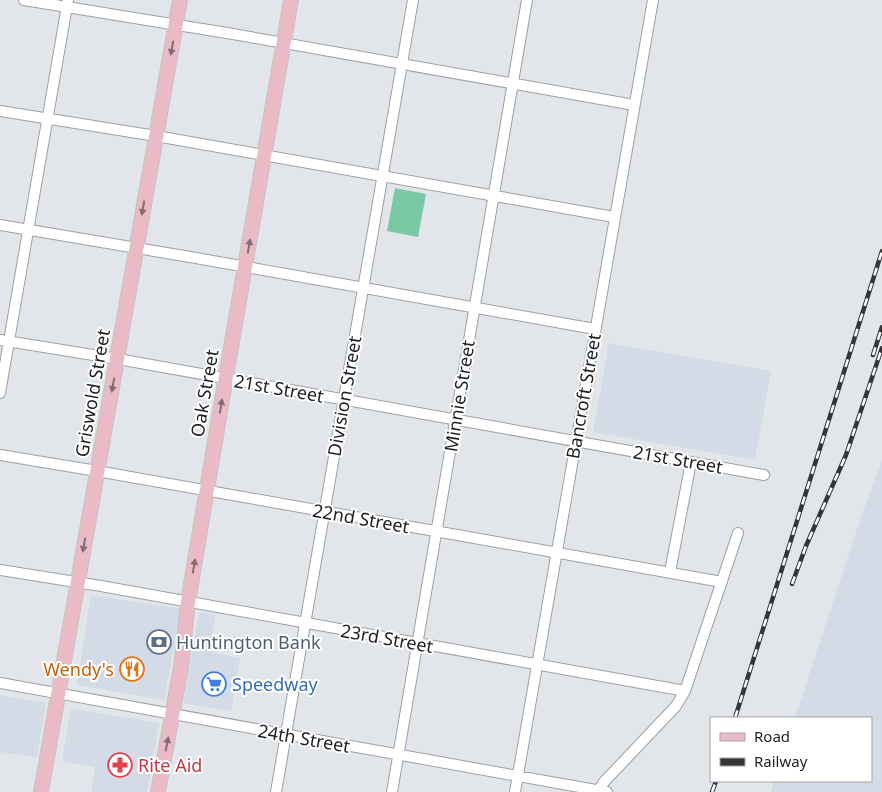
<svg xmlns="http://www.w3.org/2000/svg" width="882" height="792" viewBox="0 0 882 792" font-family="'Noto Sans',sans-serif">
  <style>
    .built { fill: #d3dce6 }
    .green { fill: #7bc8a6 }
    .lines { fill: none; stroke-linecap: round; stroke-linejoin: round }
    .minor-casing { stroke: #9da0a4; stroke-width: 12 }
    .major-casing { stroke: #c4c4c5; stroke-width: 16 }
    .minor { stroke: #fff; stroke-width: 10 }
    .major { stroke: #eabbc7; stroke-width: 14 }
    .rail-casing { stroke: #343537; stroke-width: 4.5 }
    .rail { stroke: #fff; stroke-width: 2.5; stroke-dasharray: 8; stroke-linecap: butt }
    .oneway { fill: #846c74 }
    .labels { text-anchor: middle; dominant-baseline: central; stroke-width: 4; stroke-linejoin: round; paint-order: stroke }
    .street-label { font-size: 18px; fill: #1d1e20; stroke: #fff }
    .service-label { font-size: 18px; fill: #4e5e75; stroke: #fff; text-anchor: start }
    .food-label { font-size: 18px; fill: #c56008; stroke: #fff; text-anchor: end }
    .shop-label { font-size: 18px; fill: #366cbe; stroke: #fff; text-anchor: start }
    .health-label { font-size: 18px; fill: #be3a42; stroke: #fff; text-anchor: start }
  </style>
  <rect width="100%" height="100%" fill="#e2e6ea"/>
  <!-- built -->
  <path class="built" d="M 609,343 L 771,371 L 755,460 L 593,432 Z
    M 882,460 L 882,792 L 771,792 L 774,781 L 871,781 L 871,718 L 795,718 L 861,517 Z
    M 91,595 L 181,609 L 164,700 L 77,685 Z
    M 199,612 L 216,615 L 209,651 L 240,658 L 231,712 L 183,703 Z
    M 0,695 L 46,703 L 37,758 L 0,752 Z
    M 71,708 L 159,723 L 147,792 L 91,792 L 95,767 L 62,761 Z"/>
  <!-- green -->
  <path class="green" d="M 395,188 L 426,194 L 418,237 L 387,231 Z"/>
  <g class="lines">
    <!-- minor casing -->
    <g class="minor-casing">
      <path id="minor" d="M 24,0 L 233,34 L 634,105
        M 0,111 L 156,136 L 614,217
        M 0,225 L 196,258 L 595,329
        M 0,340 L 118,359 L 764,475
        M 0,393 L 68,0
        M 0,455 L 97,471 L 722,582
        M 0,570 L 101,586 L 685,691
        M 670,572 L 691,462
        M 0,683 L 607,792
        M 599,790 L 604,782 L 676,706 L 685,691 L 738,533
        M 276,792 L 413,0
        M 392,792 L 527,0
        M 515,792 L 653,0"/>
    </g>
    <!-- major casing -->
    <g class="major-casing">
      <path id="major" d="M 41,792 L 180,0
        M 158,792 L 181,667 L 188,602 L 224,388 L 291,0"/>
    </g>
    <!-- minor -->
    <use href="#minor" class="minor"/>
    <!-- major -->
    <use href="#major" class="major"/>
    <!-- rail casing -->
    <g class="rail-casing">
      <path id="rail" d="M 873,355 L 882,327
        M 792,584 L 806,546 L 846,455 L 882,348
        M 735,718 L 882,251
        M 712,792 L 716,781"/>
    </g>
    <!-- rail -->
    <use href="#rail" class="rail"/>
  </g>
  <!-- one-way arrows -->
  <defs><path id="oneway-solid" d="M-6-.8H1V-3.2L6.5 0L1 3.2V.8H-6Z" transform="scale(1.25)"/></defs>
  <g class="oneway">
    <use href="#oneway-solid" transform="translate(172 48) rotate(100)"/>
    <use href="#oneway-solid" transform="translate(143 208) rotate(100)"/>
    <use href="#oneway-solid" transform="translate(249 246) rotate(-80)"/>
    <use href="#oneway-solid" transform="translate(113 385) rotate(100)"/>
    <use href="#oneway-solid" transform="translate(221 406) rotate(-81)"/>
    <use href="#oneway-solid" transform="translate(84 545) rotate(100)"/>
    <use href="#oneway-solid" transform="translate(194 566) rotate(-80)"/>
    <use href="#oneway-solid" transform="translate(167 744) rotate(-79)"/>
  </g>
  <!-- icons -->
  <defs>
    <g id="bank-ring" transform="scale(1.25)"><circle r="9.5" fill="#fff" stroke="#5c6f8a" stroke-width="1.5"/><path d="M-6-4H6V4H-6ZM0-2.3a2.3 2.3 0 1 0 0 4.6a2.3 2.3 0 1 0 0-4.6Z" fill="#5c6f8a"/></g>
    <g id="restaurant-ring" transform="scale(1.25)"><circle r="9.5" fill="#fff" stroke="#e8710a" stroke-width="1.5"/><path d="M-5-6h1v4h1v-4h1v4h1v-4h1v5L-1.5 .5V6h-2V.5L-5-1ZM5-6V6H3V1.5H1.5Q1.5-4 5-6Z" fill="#e8710a"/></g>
    <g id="supermarket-ring" transform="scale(1.25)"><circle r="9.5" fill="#fff" stroke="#3f7fe0" stroke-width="1.5"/><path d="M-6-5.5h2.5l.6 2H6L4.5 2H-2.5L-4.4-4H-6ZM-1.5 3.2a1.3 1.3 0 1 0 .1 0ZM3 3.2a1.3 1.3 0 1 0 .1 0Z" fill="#3f7fe0"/></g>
    <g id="pharmacy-ring" transform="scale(1.25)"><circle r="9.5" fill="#fff" stroke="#e0444e" stroke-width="1.5"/><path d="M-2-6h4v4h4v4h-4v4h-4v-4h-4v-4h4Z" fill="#e0444e"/></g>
  </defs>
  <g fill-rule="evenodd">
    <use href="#bank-ring" x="159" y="642"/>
    <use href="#restaurant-ring" x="132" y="669"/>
    <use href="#supermarket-ring" x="214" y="684"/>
    <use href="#pharmacy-ring" x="120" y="765"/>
  </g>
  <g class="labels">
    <!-- street labels -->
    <g class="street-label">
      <text transform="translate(279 388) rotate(10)">21st Street</text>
      <text transform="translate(92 393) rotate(-80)">Griswold Street</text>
      <text transform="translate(204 393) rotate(-80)">Oak Street</text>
      <text transform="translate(344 396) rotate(-80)">Division Street</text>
      <text transform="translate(459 396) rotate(-81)">Minnie Street</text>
      <text transform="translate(583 396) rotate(-80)">Bancroft Street</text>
      <text transform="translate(678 459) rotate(10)">21st Street</text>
      <text transform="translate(361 518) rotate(10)">22nd Street</text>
      <text transform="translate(387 638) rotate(10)">23rd Street</text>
      <text transform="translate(304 738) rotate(10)">24th Street</text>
    </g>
    <!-- service labels -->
    <g class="service-label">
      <text x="176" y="642">Huntington Bank</text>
    </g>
    <!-- food labels -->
    <g class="food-label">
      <text x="114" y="669">Wendy's</text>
    </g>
    <!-- shop labels -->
    <g class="shop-label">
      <text x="232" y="684">Speedway</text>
    </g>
    <!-- health labels -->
    <g class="health-label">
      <text x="138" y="765">Rite Aid</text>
    </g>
  </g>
  <!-- legend -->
  <rect x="710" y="717" width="162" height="65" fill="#ffffff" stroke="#a5a5a6"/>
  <rect x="720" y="733" width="25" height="8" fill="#eabbc7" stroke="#a5a5a6"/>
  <text x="754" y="742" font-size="15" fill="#1d1e20">Road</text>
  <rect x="720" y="758" width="25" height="8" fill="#343537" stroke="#a5a5a6"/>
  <text x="754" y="767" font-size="15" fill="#1d1e20">Railway</text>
</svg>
